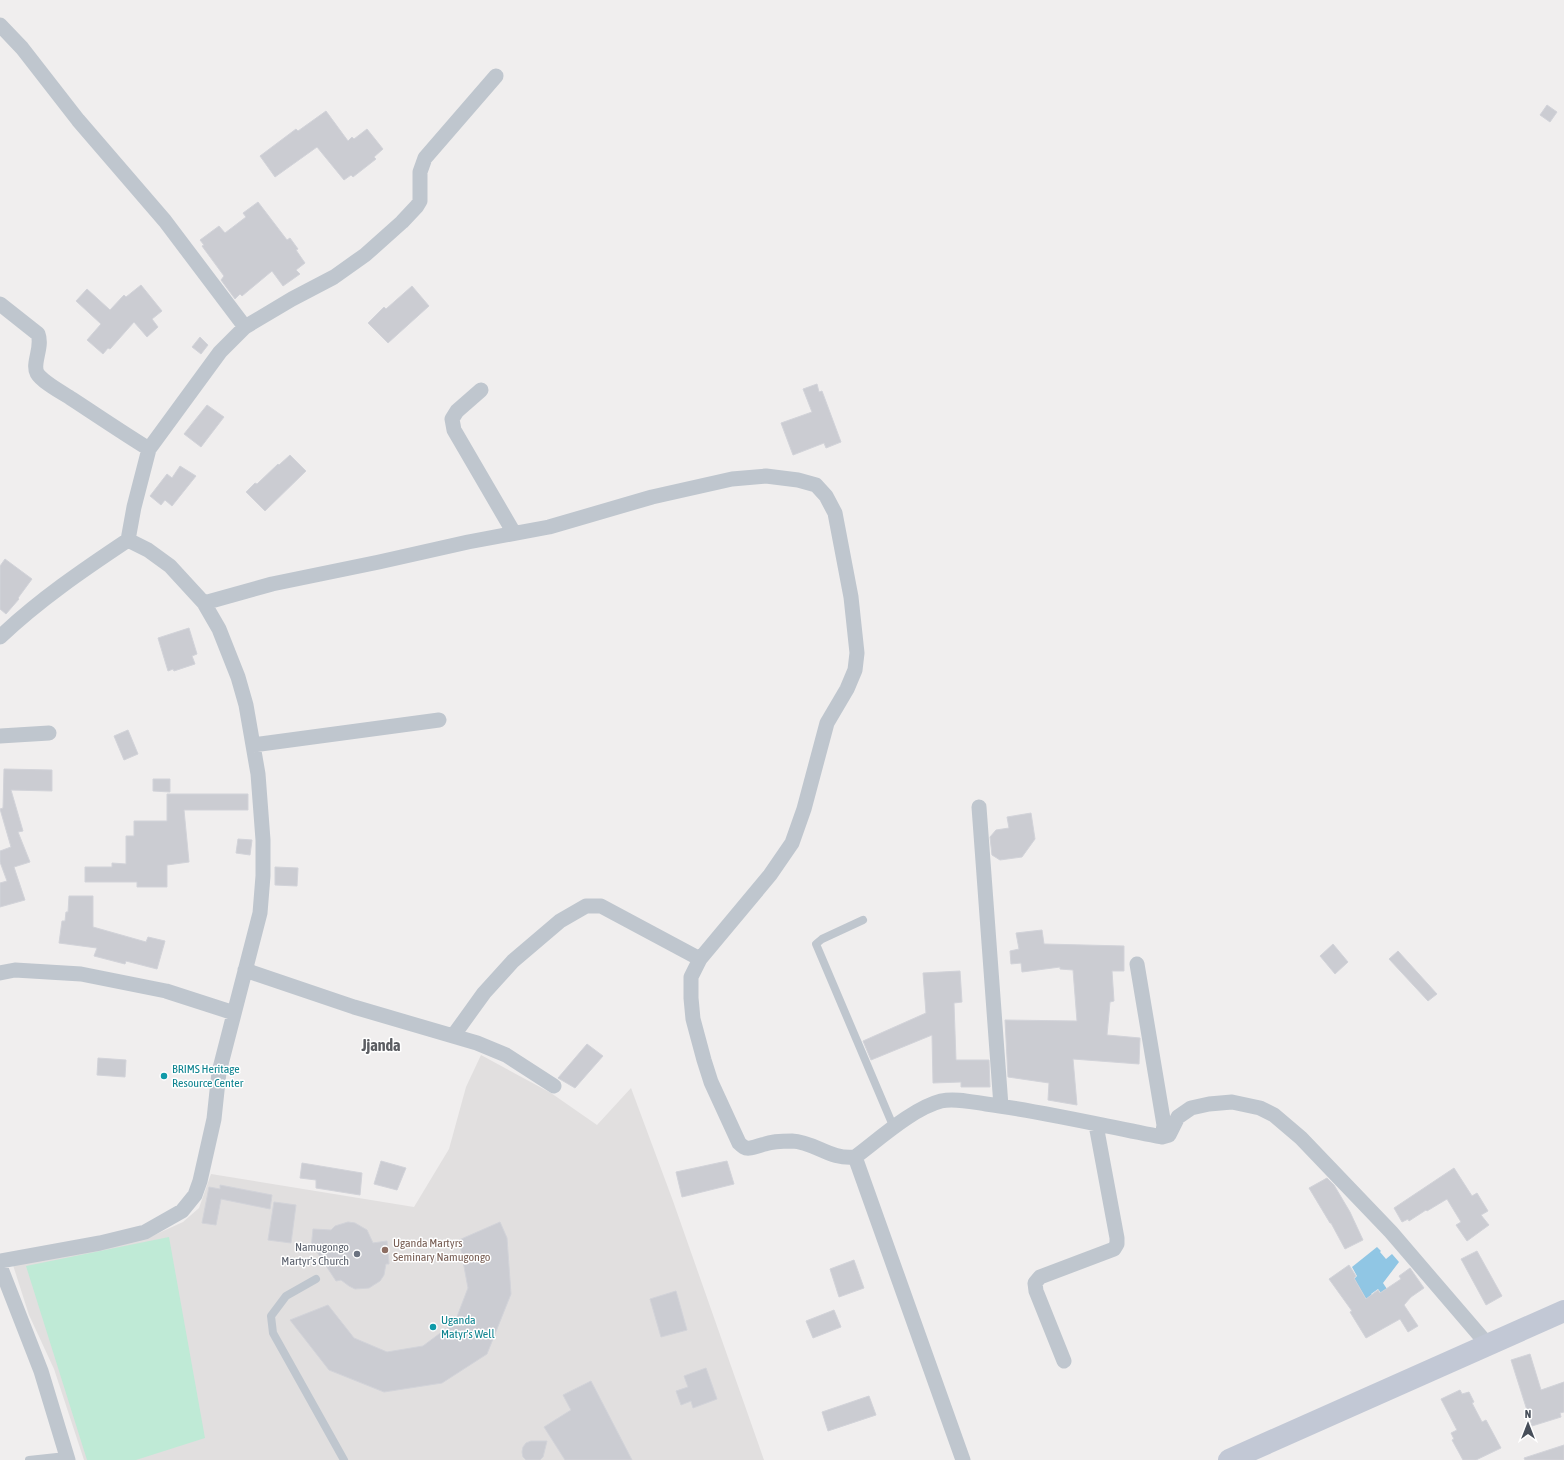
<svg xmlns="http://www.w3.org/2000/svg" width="1564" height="1460" viewBox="0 0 1564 1460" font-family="'Asap Condensed',sans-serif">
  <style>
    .education { fill: #e1dfdf }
    .park { fill: #bfead6 }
    .water { fill: #90c6e4 }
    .building { fill: #cbccd2; stroke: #d2d3d9 }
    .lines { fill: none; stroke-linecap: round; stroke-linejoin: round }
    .lane { stroke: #bfc6ce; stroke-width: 8 }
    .street { stroke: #bfc6ce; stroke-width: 15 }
    .secondary { stroke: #c2c8d5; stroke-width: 22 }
    .culture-dot { fill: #0f9aa8; stroke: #fff; stroke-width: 1.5 }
    .education-dot { fill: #8d6e63; stroke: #fff; stroke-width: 1.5 }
    .worship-dot { fill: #6b7280; stroke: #fff; stroke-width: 1.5 }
    .labels { text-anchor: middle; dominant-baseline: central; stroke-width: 3; stroke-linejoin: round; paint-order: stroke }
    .culture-label { font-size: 12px; fill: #0d838f; stroke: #fff; text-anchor: start }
    .education-label { font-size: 12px; fill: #785e54; stroke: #fff; text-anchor: start }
    .worship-label { font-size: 12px; fill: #5b616d; stroke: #fff; text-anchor: end }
    .district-label { font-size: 16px; font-weight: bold; fill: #5b5d62; stroke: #fff }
  </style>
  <rect width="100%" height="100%" fill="#f0eeee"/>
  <!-- education -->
  <path class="education" d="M 481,1055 L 551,1093 L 597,1125 L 631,1088 L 673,1201 L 764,1460 L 84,1460 L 54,1369 L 29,1315 L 12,1262 L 150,1237 L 183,1222 L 199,1208 L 211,1174 L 414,1207 L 449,1149 L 466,1087 Z"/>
  <!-- park -->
  <path class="park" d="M 169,1237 L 205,1438 L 136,1460 L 87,1460 L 26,1266 Z"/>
  <!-- water -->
  <path class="water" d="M 1377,1247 L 1381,1251 L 1380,1252 L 1386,1259 L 1392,1254 L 1399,1262 L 1383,1283 L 1387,1289 L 1381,1293 L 1378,1289 L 1371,1294 L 1374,1299 L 1368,1302 L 1354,1279 L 1357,1276 L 1352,1267 Z"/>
  <!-- building -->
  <path class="building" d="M 1547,105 L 1557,112 L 1550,122 L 1540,115 Z
    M 326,111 L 348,141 L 352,137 L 354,139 L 367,129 L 383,149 L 374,157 L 376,159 L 353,177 L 351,175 L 344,180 L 317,147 L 275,177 L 260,156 L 296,129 L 298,131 Z
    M 258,202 L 287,240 L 290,238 L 298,249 L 296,250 L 305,263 L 296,270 L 300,274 L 283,286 L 272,271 L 242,296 L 240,294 L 235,299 L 221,280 L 224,276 L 202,246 L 204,245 L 200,240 L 219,226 L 225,233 L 246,217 L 243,213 Z
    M 141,285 L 162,311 L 152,319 L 158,327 L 147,337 L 134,322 L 110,349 L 108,348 L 103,354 L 87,340 L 101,324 L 76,301 L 87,289 L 110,310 L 124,295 L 126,297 Z
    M 412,286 L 429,306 L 388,343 L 368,323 L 384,307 L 386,309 Z
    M 200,337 L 208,345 L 201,354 L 192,347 Z
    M 817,384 L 819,392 L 822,391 L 841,442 L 826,448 L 824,443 L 793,455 L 781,423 L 812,412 L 803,389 Z
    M 207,405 L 224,417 L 201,447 L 184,434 Z
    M 290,455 L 306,471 L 265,511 L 246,492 L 255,483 L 257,484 L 278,464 L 279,465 Z
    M 180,466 L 196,476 L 172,506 L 165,500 L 161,505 L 150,496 L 167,474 L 172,478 Z
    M 5,559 L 32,579 L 18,598 L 19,599 L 6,614 L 0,609 L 0,566 Z
    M 189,628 L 197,654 L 192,656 L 195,664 L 174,671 L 173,669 L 168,671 L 158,638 Z
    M 128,730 L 138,754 L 124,760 L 114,736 Z
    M 4,769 L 52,770 L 52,791 L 11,790 L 23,831 L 18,832 L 30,862 L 14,867 L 25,900 L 0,907 L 0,883 L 7,881 L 0,862 L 0,851 L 11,847 L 0,809 L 3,808 Z
    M 153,779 L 170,779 L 170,792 L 153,791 Z
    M 167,794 L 248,794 L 248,810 L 184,810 L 189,862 L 167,865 L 167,887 L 137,887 L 137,882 L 85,882 L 85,867 L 112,867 L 112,863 L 126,864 L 126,836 L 134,836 L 134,821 L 167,821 Z
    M 1031,813 L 1035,839 L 1022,857 L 1000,860 L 992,855 L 990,837 L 996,830 L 1009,828 L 1007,817 Z
    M 238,839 L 252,840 L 250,855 L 236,853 Z
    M 275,867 L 298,868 L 297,886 L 275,885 Z
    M 69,896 L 93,896 L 93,927 L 146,942 L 148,937 L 165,941 L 157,969 L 126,961 L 125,964 L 94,956 L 97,948 L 59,943 L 62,921 L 65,921 L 66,912 L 68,912 Z
    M 1042,930 L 1044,944 L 1124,946 L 1124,971 L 1112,971 L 1114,1001 L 1110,1002 L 1107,1035 L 1140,1038 L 1139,1064 L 1073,1059 L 1077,1105 L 1048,1100 L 1049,1083 L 1008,1077 L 1005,1020 L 1077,1021 L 1073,970 L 1060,969 L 1060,967 L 1022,972 L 1021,963 L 1011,964 L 1010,951 L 1019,949 L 1016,933 Z
    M 1333,944 L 1348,962 L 1335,974 L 1320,956 Z
    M 1398,951 L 1437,994 L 1428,1001 L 1389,959 Z
    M 960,971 L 962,1002 L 954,1003 L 956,1060 L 989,1060 L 990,1087 L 961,1087 L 961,1082 L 933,1083 L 932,1035 L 871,1060 L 863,1041 L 926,1013 L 923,973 Z
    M 587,1044 L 603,1056 L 575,1088 L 558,1078 Z
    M 98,1058 L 126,1060 L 125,1077 L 97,1075 Z
    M 381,1161 L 406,1168 L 397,1190 L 374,1184 Z
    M 727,1161 L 734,1184 L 682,1197 L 676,1172 Z
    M 302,1163 L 362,1173 L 360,1195 L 316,1188 L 316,1180 L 300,1178 Z
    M 1454,1168 L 1472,1196 L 1477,1193 L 1488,1211 L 1481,1215 L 1489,1225 L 1467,1241 L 1456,1225 L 1461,1222 L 1447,1199 L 1427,1211 L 1426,1210 L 1409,1221 L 1408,1219 L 1402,1222 L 1394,1208 Z
    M 1327,1178 L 1334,1185 L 1350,1212 L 1363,1240 L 1345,1249 L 1331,1223 L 1330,1223 L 1309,1188 Z
    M 220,1185 L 272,1195 L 270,1209 L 221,1199 L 216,1225 L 202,1223 L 209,1187 L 220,1189 Z
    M 274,1202 L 296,1205 L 291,1243 L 268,1240 Z
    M 348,1222 L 355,1223 L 367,1230 L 373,1243 L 387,1241 L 389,1264 L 386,1264 L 384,1275 L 380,1281 L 369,1288 L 355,1289 L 349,1286 L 341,1280 L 336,1281 L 315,1249 L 311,1249 L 313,1229 L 331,1230 L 335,1226 Z
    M 500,1222 L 507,1238 L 511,1294 L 487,1354 L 442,1383 L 384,1392 L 329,1370 L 290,1320 L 328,1305 L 354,1338 L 387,1352 L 423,1346 L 455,1322 L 468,1288 L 459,1240 Z
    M 1477,1251 L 1502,1296 L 1486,1305 L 1461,1259 Z
    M 854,1260 L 864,1288 L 839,1297 L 830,1269 Z
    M 1349,1265 L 1356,1276 L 1354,1278 L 1366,1299 L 1378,1290 L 1380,1293 L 1401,1279 L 1399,1276 L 1410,1268 L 1424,1288 L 1411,1297 L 1404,1305 L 1418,1326 L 1408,1332 L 1400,1319 L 1366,1338 L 1350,1312 L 1352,1311 L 1329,1279 Z
    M 676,1291 L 687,1330 L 661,1337 L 650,1299 Z
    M 834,1310 L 841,1327 L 813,1338 L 806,1321 Z
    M 1530,1354 L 1541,1390 L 1564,1382 L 1564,1412 L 1560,1413 L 1561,1417 L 1532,1426 L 1511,1360 Z
    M 706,1368 L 717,1399 L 693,1408 L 691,1401 L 681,1405 L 676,1391 L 688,1387 L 684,1376 Z
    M 591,1381 L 632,1460 L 565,1460 L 544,1427 L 571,1410 L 563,1395 Z
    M 1460,1390 L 1462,1394 L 1469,1392 L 1474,1402 L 1472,1403 L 1482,1422 L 1486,1420 L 1501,1448 L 1476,1460 L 1463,1460 L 1452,1440 L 1454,1439 L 1451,1433 L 1457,1430 L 1441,1399 Z
    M 869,1396 L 876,1415 L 828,1431 L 822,1412 Z
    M 531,1441 L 547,1441 L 543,1457 L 540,1460 L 526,1460 L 523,1457 L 522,1452 L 523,1447 L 526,1443 Z
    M 1564,1445 L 1564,1460 L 1525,1460 L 1524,1458 Z"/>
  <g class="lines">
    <!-- lane -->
    <path class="lane" d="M 863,920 L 822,939 L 816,944 L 894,1128
      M 316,1279 L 286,1296 L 271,1316 L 273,1333 L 344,1460
      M 29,1460 L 66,1456"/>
    <!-- street -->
    <path class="street" d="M 0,25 L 22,48 L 78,120 L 165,221 L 245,327
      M 0,304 L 38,334 C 43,347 32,363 37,373 C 42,382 63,393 72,399 C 98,416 123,433 149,449
      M 481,390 L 457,411 L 452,419 L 454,430 L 514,533
      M 128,540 L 134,507 L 149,449 L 220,352 L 245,327 L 292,299 L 334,277 L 365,255 L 402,222 L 417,206 L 420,201 L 420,172 L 425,158 L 496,76
      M 204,603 L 272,584 L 379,562 L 468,542 L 549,527 L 652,497 L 732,479 L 766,476 L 798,480 L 816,485 L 826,496 L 835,513 L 851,597 L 857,653 L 855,670 L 847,689 L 827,723 L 804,809 L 792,843 L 770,875 L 700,959 L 691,977 L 691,998 L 693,1019 L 704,1060 L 711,1082 L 739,1143 C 742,1146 745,1149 750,1148 C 754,1148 760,1145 765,1144 C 773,1141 783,1141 792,1141 C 815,1142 830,1160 855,1157 C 878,1140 913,1108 941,1101 C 955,1098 972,1102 986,1104 C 1045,1112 1104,1126 1162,1137 L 1169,1135 L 1178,1117 L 1191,1108 L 1209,1104 L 1232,1102 L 1260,1108 L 1274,1115 L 1301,1138 L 1391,1232 L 1488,1345
      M 0,637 C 39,600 83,570 128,540 L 148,550 L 170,566 L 204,603 L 219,629 L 238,677 L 246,705 L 258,774 L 263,840 L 263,876 L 260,913 L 219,1072 L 214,1119 L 200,1181 L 195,1195 L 182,1211 L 145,1232 L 100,1243 L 0,1261
      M 0,736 L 49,733
      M 253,745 L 439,720
      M 979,807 L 1001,1106
      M 1137,964 L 1164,1125 L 1162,1137
      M 245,970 L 354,1007 L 477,1043 L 506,1055 L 554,1086
      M 0,973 L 15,970 L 81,974 L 166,991 L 234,1013
      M 453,1036 L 484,993 L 513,961 L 560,921 L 586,906 L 601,906 L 700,959
      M 855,1157 L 963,1460
      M 0,1266 L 41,1371 L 68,1460
      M 1064,1361 L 1036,1291 L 1035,1283 L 1040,1277 L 1114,1249 L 1117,1244 L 1117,1238 L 1096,1125"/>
    <!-- secondary -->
    <path class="secondary" d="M 1229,1460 L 1564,1311"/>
  </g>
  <!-- markers -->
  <g class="culture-dot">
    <circle cx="164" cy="1076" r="4"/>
    <circle cx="433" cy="1327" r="4"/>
  </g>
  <circle class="education-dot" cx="385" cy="1250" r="4"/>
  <circle class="worship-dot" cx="357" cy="1254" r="4"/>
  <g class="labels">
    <!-- culture labels -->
    <g class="culture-label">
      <text x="172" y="1069">BRIMS Heritage<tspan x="172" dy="14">Resource Center</tspan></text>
      <text x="441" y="1320">Uganda<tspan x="441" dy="14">Matyr's Well</tspan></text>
    </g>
    <!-- education labels -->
    <g class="education-label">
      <text x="393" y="1243">Uganda Martyrs<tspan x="393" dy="14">Seminary Namugongo</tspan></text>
    </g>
    <!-- worship labels -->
    <g class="worship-label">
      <text x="349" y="1247">Namugongo<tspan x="349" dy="14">Martyr's Church</tspan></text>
    </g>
    <!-- district labels -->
    <g class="district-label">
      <text x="381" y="1045">Jjanda</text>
    </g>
  </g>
  <!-- north arrow -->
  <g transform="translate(1528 1424)" stroke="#ffffff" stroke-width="3" paint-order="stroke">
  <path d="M0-3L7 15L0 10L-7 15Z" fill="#474e59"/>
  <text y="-6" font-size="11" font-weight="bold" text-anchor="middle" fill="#474e59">N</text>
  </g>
</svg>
